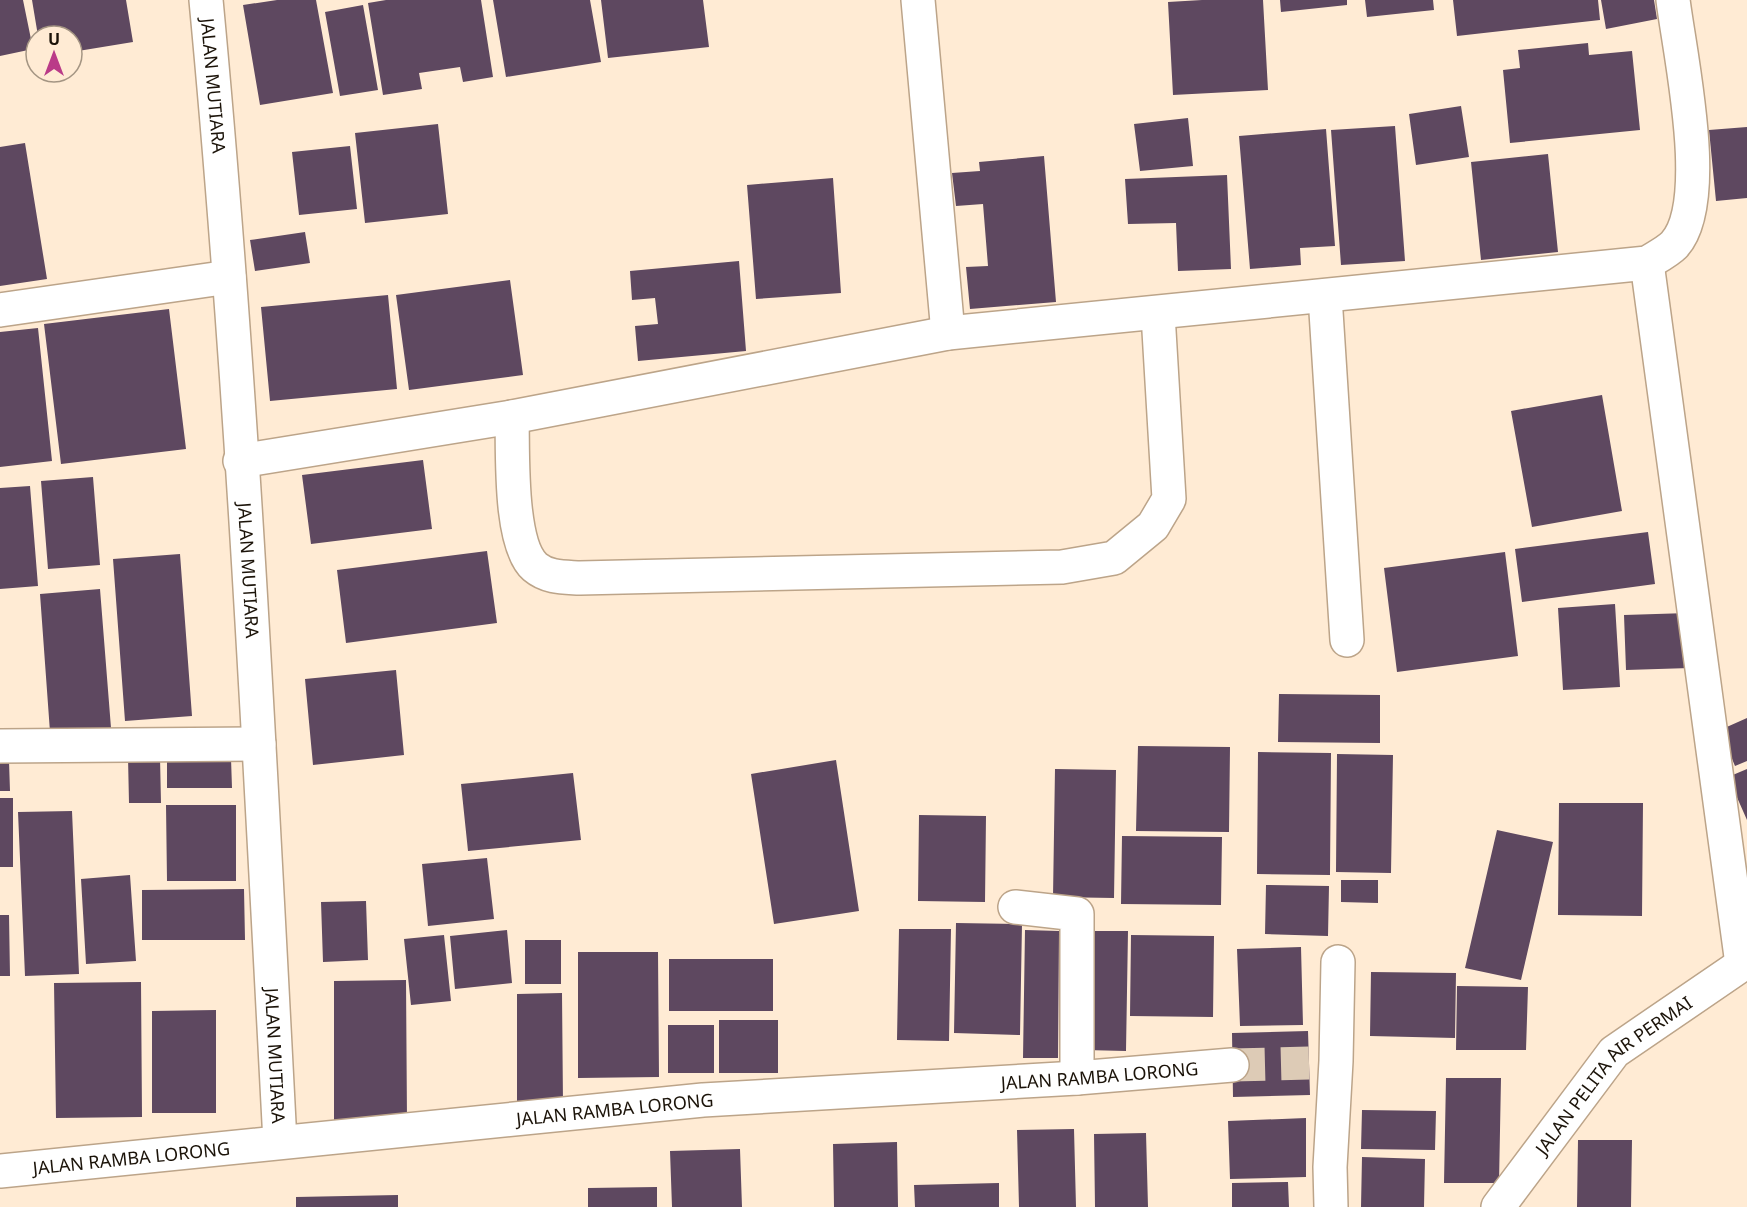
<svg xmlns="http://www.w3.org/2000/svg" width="1747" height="1207" viewBox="0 0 1747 1207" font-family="'Noto Sans',sans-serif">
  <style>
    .building { fill: #5e4860 }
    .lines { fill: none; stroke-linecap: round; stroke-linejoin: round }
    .minor-tunnel { stroke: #ddcbb6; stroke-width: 33; stroke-dasharray: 33 16; stroke-linecap: butt }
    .minor-casing { stroke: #bca489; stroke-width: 36 }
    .minor { stroke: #fff; stroke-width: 33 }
    .labels { text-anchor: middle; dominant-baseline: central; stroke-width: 6; stroke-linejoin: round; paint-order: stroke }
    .street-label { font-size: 18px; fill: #1b1309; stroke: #ffebd4 }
  </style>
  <rect width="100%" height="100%" fill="#ffebd4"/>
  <!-- building -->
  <path class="building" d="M 0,0 L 23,0 L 33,49 L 0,56 Z
    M 32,0 L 126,0 L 133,42 L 72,52 L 72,36 L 38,36 Z
    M 277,0 L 316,0 L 333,93 L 260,105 L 243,5 Z
    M 386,0 L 481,0 L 493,77 L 463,82 L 460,67 L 419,73 L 422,89 L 383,95 L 368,3 Z
    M 493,0 L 590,0 L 601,62 L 506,77 Z
    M 601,0 L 703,0 L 709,47 L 608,58 Z
    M 1202,0 L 1263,0 L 1268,90 L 1173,95 L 1168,2 Z
    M 1280,0 L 1347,0 L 1347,5 L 1281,12 Z
    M 1365,0 L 1433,0 L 1434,10 L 1367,17 Z
    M 1453,0 L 1598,0 L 1600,20 L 1457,36 Z
    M 1601,0 L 1654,0 L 1657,19 L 1606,29 Z
    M 363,5 L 378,90 L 340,96 L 325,12 Z
    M 1588,43 L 1589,55 L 1632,51 L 1640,130 L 1510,143 L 1503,70 L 1520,68 L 1518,50 Z
    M 1461,106 L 1469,157 L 1416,165 L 1409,114 Z
    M 1188,118 L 1193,166 L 1140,171 L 1134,124 Z
    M 438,124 L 448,214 L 365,223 L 355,133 Z
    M 1395,126 L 1405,261 L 1341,265 L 1331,130 Z
    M 1747,127 L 1747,198 L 1716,201 L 1709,130 Z
    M 1326,129 L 1335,246 L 1300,248 L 1301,265 L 1250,269 L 1239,136 Z
    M 25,143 L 47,279 L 0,286 L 0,147 Z
    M 350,146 L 357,209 L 299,215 L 292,152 Z
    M 1548,154 L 1558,252 L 1481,260 L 1471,162 Z
    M 1044,156 L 1056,302 L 970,309 L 966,267 L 988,266 L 983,204 L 956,206 L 952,173 L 980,171 L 979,162 Z
    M 1227,175 L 1231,269 L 1178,271 L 1176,223 L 1128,224 L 1125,179 Z
    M 833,178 L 841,293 L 756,299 L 747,185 Z
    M 305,232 L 310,263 L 255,271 L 250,240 Z
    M 739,261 L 746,351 L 638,361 L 635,326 L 658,324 L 655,298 L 632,300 L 630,271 Z
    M 510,280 L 523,375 L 409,390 L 396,295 Z
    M 388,295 L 397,389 L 270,401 L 261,307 Z
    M 169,309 L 186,449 L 61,464 L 44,324 Z
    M 38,328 L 52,461 L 0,467 L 0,332 Z
    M 1602,395 L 1622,511 L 1532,527 L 1511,411 Z
    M 423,460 L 432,529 L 311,544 L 302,475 Z
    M 93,477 L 100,565 L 48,569 L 41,481 Z
    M 30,486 L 38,586 L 0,589 L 0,488 Z
    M 1648,532 L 1655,584 L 1522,602 L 1515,549 Z
    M 487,551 L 497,623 L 346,643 L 337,570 Z
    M 1505,552 L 1518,656 L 1397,672 L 1384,568 Z
    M 180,554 L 192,716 L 125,721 L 113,559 Z
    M 100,589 L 111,728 L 50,732 L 40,594 Z
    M 1615,604 L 1620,687 L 1563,690 L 1558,608 Z
    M 1688,613 L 1690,668 L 1626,670 L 1624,615 Z
    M 396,670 L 404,755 L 313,765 L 305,679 Z
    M 1279,694 L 1380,695 L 1380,743 L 1278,742 Z
    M 1747,718 L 1747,761 L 1735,766 L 1720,730 Z
    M 1138,746 L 1230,747 L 1229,832 L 1136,831 Z
    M 1258,752 L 1331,753 L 1330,875 L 1257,874 Z
    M 1337,754 L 1393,755 L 1391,873 L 1336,872 Z
    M 128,757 L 160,757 L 161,803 L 129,803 Z
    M 231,758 L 232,788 L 167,788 L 167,759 Z
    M 836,760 L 859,911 L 774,924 L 751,774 Z
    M 0,761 L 9,761 L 10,791 L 0,791 Z
    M 1055,769 L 1116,770 L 1114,898 L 1053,897 Z
    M 1747,769 L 1747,820 L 1728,777 Z
    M 573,773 L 581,840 L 468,851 L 461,784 Z
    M 0,798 L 13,798 L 13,867 L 0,867 Z
    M 1559,803 L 1643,803 L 1642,916 L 1558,915 Z
    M 166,805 L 236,805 L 236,881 L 167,881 Z
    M 72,811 L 79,974 L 25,976 L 18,812 Z
    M 919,815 L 986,816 L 985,902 L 918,901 Z
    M 1497,830 L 1553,842 L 1521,980 L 1465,968 Z
    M 1122,836 L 1222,837 L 1221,905 L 1121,904 Z
    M 487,858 L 494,919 L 428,926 L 422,864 Z
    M 130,875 L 136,961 L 86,964 L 81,879 Z
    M 1341,880 L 1378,880 L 1378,903 L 1341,902 Z
    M 1266,885 L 1329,886 L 1328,936 L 1265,934 Z
    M 244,889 L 245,940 L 142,940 L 142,890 Z
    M 366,901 L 368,960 L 323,962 L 321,902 Z
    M 0,915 L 9,915 L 10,976 L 0,976 Z
    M 956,923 L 1022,924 L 1020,1035 L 954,1033 Z
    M 899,929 L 951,929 L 949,1041 L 897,1040 Z
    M 507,930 L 512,983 L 455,989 L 450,936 Z
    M 1025,930 L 1059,931 L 1058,1058 L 1023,1058 Z
    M 1087,931 L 1128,931 L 1126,1051 L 1085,1050 Z
    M 444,935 L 451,1001 L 411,1005 L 404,939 Z
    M 1131,935 L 1214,936 L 1213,1017 L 1130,1016 Z
    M 525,940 L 561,940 L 561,984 L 525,984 Z
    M 1301,947 L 1303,1025 L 1240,1026 L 1237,949 Z
    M 578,952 L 658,952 L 659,1077 L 578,1078 Z
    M 669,959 L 773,959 L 773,1011 L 669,1011 Z
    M 1371,972 L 1456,973 L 1455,1038 L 1370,1036 Z
    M 406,980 L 407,1120 L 334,1121 L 334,981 Z
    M 141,982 L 142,1117 L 56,1118 L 54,983 Z
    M 1457,986 L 1528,987 L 1526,1050 L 1456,1050 Z
    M 562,993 L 563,1105 L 517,1105 L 517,994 Z
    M 216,1010 L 216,1113 L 152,1113 L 152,1011 Z
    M 719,1020 L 778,1020 L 778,1073 L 719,1073 Z
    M 668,1025 L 714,1025 L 714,1073 L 668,1073 Z
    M 1308,1031 L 1310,1095 L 1233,1097 L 1232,1033 Z
    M 1446,1078 L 1501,1078 L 1499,1183 L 1444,1183 Z
    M 1362,1110 L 1436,1111 L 1435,1150 L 1361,1149 Z
    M 1306,1118 L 1306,1177 L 1230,1179 L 1228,1121 Z
    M 1074,1129 L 1076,1207 L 1019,1207 L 1017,1130 Z
    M 1146,1133 L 1148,1207 L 1095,1207 L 1094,1134 Z
    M 1578,1140 L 1632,1140 L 1631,1207 L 1577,1207 Z
    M 897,1142 L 898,1207 L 834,1207 L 833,1144 Z
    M 740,1149 L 742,1207 L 672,1207 L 670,1151 Z
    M 1362,1157 L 1425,1159 L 1424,1207 L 1361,1207 Z
    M 1288,1182 L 1289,1207 L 1232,1207 L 1232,1183 Z
    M 999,1183 L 999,1207 L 915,1207 L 914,1185 Z
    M 657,1187 L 657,1207 L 588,1207 L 588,1188 Z
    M 398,1195 L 398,1207 L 296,1207 L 296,1197 Z"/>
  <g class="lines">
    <!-- minor-tunnel -->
    <path class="minor-tunnel" d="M 1232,1065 L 1309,1063"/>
    <!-- minor casing -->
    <g class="minor-casing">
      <g id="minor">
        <path id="s1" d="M 206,0 C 242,380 260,761 280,1142"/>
        <path d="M 918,0 L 948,333"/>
        <path d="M 1647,263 L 1742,964"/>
        <path d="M 1325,296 L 1347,640"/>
        <path d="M 0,310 L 229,277"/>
        <path d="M 512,417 C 513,453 509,544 535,567 C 548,578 564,577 580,578 L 1062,567 L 1114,558 L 1153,526 L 1169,499 L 1158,314"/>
        <path d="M 240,461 L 512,417 L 948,333 L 1647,263 C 1655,258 1667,252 1674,245 C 1713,203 1680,56 1673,0"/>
        <path d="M 0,746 L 259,744"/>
        <path d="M 1015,907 L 1077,914 L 1077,1078"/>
        <path id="s2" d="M 0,1171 L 703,1100 L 1077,1078 L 1232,1065"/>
        <path d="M 1331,1207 L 1330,1167 L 1336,1061 L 1338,962"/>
        <path id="s3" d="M 1498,1207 L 1614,1052 L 1747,961"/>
      </g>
    </g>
    <!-- minor -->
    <use href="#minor" class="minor"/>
  </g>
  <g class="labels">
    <!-- street labels -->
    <g class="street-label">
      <text stroke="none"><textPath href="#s1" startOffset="86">JALAN MUTIARA</textPath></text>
      <text stroke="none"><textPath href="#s1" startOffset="572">JALAN MUTIARA</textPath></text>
      <text stroke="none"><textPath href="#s1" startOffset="1058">JALAN MUTIARA</textPath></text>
      <text stroke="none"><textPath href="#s2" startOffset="1104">JALAN RAMBA LORONG</textPath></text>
      <text stroke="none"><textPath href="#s3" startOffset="177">JALAN PELITA AIR PERMAI</textPath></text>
      <text stroke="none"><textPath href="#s2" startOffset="618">JALAN RAMBA LORONG</textPath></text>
      <text stroke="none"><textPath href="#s2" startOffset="132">JALAN RAMBA LORONG</textPath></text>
    </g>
  </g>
  <!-- north arrow -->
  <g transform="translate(54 54)"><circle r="28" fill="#ffebd4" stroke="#a49583" stroke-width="1.5"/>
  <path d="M0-4.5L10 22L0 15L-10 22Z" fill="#ba3b88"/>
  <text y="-9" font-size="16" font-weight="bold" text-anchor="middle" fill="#1b1309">U</text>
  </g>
</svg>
